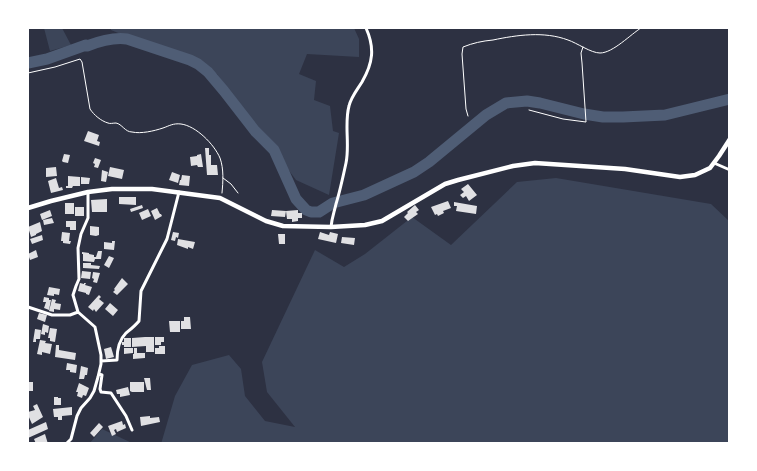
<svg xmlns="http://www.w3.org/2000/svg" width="757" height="471" viewBox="0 0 757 471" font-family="'Noto Sans',sans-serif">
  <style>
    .green { fill: #3c4559 }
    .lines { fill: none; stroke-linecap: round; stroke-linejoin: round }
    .river { stroke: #4f5d75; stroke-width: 11 }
    .building { fill: #e0e0e3 }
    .path { stroke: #fff; stroke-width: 1 }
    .minor { stroke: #fff; stroke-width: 3 }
    .secondary { stroke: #fff; stroke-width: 4.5 }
  </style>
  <rect width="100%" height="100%" fill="#2d3142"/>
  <!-- green -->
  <path class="green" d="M 44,28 L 62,28 L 71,45 L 50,51 Z
    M 111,28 L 354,28 L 359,39 L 359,57 L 307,54 L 299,74 L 316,81 L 314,100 L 330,106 L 333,131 L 339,133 L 329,195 L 296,180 L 217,74 L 111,30 Z
    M 556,178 L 711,204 L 729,221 L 729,443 L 161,444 L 175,396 L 192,365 L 229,355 L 241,369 L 245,396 L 265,421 L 295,427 L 267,392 L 262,362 L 315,250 L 344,267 L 365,254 L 412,217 L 451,245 L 517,182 Z
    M 102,429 L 132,443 L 89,444 Z"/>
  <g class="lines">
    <!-- river -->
    <path class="river" d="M 28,63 L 47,59 L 86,45 L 87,46 C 100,41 113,37 127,39 L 190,60 L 198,64 L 208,72 L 224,91 L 255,131 L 274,150 L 296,199 L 306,210 L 311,212 L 319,212 L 333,203 L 364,195 L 414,172 L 429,162 L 486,115 L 506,103 L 527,101 L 540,103 L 584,114 L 603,117 L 623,117 L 665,115 L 730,99"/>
  </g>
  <!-- building -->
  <path class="building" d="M 88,131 L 99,135 L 97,141 L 100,142 L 99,146 L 84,141 Z
    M 205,148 L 209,148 L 209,155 L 211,155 L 211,165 L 217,165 L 218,175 L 207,175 Z
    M 64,154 L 70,155 L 68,163 L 63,162 L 62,161 Z
    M 201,154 L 203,167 L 198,167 L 197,165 L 191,166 L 190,157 L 197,156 L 197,155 Z
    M 95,158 L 101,160 L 98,168 L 94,167 L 95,164 L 93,163 Z
    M 56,167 L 57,176 L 46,177 L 46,168 Z
    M 110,167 L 124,170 L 122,179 L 108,176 Z
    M 102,170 L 108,172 L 106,182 L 101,181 Z
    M 172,172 L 180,175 L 178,183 L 169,180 Z
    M 182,175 L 190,176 L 189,186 L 179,185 L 180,180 L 181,180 Z
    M 68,176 L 80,177 L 80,186 L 73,186 L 72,188 L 66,188 L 66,186 L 68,186 Z
    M 81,177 L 90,178 L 89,184 L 81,184 Z
    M 56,178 L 59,188 L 62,187 L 63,190 L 51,193 L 48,181 Z
    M 468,184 L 477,195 L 469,201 L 466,196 L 463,198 L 460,195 L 464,192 L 461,189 Z
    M 119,197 L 136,197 L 136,205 L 119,204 Z
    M 107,199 L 107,212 L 92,212 L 91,200 Z
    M 448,201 L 451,208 L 443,211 L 444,213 L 438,216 L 437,214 L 435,215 L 431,207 Z
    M 454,202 L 477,206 L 476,214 L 456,211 L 457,206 L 454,206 Z
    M 65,203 L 74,203 L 74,214 L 65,214 Z
    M 142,205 L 143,208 L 131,212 L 130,209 Z
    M 415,205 L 419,210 L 416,212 L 418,214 L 408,221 L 404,217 L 408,213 L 407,212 Z
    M 75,207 L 84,207 L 84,216 L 75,216 Z
    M 157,208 L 160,214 L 161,214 L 162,216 L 155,220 L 151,211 Z
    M 148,209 L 151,216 L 142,220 L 139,213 Z
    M 50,210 L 52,216 L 42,220 L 40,214 Z
    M 272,210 L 286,211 L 285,217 L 271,216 Z
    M 298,210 L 298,213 L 302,213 L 302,218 L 298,218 L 298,221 L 292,222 L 292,219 L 287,219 L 286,211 Z
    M 52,218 L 54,223 L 44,225 L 43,220 Z
    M 66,221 L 76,221 L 76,230 L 70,230 L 70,227 L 66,227 Z
    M 40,222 L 42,231 L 36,234 L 36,235 L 31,237 L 28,227 Z
    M 90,226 L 99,227 L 99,235 L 96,236 L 90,235 Z
    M 62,232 L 70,233 L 69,241 L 71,241 L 70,244 L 63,243 L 63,241 L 61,241 Z
    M 173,232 L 179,233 L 178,238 L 176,237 L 175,241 L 171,240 Z
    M 320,232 L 329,235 L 330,232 L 338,234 L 336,243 L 318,239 Z
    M 278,234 L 285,234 L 285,244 L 279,244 Z
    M 42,235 L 43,240 L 32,244 L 30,239 Z
    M 342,237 L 355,238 L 354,245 L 341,243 Z
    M 178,239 L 195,242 L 193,249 L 188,247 L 188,249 L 177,245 Z
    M 112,241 L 115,241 L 114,250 L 104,249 L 104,242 L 112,243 Z
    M 36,250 L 38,257 L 30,260 L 28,254 Z
    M 98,251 L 102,251 L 101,259 L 95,259 L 94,262 L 83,261 L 83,254 L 82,254 L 82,252 L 89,253 L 89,254 L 94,255 L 94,257 L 96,257 Z
    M 109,256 L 114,258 L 109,268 L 104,265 Z
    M 83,263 L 91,263 L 91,265 L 100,266 L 99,269 L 83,268 Z
    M 82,271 L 91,272 L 90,279 L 81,278 Z
    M 93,272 L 100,273 L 97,283 L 93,282 L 94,279 L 92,278 Z
    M 122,278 L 128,284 L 117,295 L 113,292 L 115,290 L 114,289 Z
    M 80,283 L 84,284 L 84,283 L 86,283 L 85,285 L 92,287 L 89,295 L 86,294 L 86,293 L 78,291 Z
    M 49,287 L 60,289 L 59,295 L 54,294 L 54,296 L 47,295 Z
    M 99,295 L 101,297 L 99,299 L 104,303 L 96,312 L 94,309 L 93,311 L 88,307 Z
    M 44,297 L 49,298 L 49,300 L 51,300 L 49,310 L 44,308 L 46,302 L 43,302 Z
    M 52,299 L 56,300 L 55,303 L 61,304 L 60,310 L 54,309 L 54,312 L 49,311 Z
    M 110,303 L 118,310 L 113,316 L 105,309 Z
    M 39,313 L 47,315 L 45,322 L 37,319 Z
    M 184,317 L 190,317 L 191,329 L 181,329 L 181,321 L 184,321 Z
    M 169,321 L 180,321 L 180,332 L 170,332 Z
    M 43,324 L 49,326 L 48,333 L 45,332 L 45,335 L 41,334 Z
    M 50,328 L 57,329 L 55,342 L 50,341 L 50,338 L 48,338 Z
    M 35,329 L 41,330 L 40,339 L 36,339 L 36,342 L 33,342 Z
    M 145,337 L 154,337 L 154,352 L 146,352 L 146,346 L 132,347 L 132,338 Z
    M 155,337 L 164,337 L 164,342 L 161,342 L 161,345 L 155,345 Z
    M 124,338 L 131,338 L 131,347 L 124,347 L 124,345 L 122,345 L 122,342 L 124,342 Z
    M 40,340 L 46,341 L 45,343 L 52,344 L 50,354 L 42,352 L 42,355 L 37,354 Z
    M 56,345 L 59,345 L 59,350 L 76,353 L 75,360 L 55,357 Z
    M 159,346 L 165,346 L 165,354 L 155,354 L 155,348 L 159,348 Z
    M 111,347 L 114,357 L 106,359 L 104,349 Z
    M 124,348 L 133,348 L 133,353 L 124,354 Z
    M 134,348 L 137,348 L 137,353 L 145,353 L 145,358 L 133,359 L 133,354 L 134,354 Z
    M 67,363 L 77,365 L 76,373 L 70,372 L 70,370 L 66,370 Z
    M 81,366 L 88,368 L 87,375 L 85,375 L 84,379 L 79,379 Z
    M 144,378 L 150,378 L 151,390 L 147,390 Z
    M 28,382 L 33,382 L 33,391 L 28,391 Z
    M 130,382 L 144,382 L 144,392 L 132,392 L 130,391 Z
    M 79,383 L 89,388 L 86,396 L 83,395 L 82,398 L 77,396 L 78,392 L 76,392 Z
    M 128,387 L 130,395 L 120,397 L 120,394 L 117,394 L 116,390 Z
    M 54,397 L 58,397 L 58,398 L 61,398 L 61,405 L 54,405 Z
    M 37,404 L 43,417 L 32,424 L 28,415 L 28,412 L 35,410 L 33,406 Z
    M 72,407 L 72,415 L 62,416 L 62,420 L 58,420 L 58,417 L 54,417 L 53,409 Z
    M 150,416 L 150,418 L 159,417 L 160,422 L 141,426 L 140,417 Z
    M 122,421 L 123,425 L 125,424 L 126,428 L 117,432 L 116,429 L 114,430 L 116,434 L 112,436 L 108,426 Z
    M 46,422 L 48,429 L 28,438 L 28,430 Z
    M 99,423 L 103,427 L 94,437 L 90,433 Z
    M 45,434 L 48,444 L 36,444 L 34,439 Z"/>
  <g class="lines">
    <!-- path -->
    <path class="path" d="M 28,73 L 55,67 L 80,59 L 82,62 L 90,109 C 94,115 101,121 108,123 C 110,124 113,123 116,123 C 122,124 125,132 132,132 C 141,134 154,131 163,128 C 169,126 173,123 181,124 C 196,126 214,144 220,158 C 224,169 223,182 222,193
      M 529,110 L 563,119 L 586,122 L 582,63 L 581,53 L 583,47
      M 468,116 L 466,109 L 462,54 L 463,47 C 473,43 482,41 493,40 C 517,35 544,31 568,40 C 577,43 591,53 600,53 C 613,53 631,34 641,28
      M 223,178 L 231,184 L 238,193"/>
    <!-- minor -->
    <path class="minor" d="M 714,163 L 730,170
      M 331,227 C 332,217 334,213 336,204 C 340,191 343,177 346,163 C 350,144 344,124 349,106 C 351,97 357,90 362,82 C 373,63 375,48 366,28
      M 28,307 L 52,315 L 70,315 L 78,312
      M 101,361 L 117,360 C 117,351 119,340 126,333 C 131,329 135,326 139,321 L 141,291 L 167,239 L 179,192
      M 99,374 L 102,375 L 100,389 L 101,392 L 111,393 L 126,416 L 132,430
      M 66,444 L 71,439 L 77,416 L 81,408 L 90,398 L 94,391 L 98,377 L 101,364 L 101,355 L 95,327 L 78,312 L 73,295 L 76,286 L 79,279 L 78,248 L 81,234 L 88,218 L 88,192"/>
    <!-- secondary -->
    <path class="secondary" d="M 28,208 L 51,201 L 88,192 L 112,189 L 152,189 L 220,198 L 266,221 L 283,226 L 331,227 L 365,225 L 382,221 L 445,184 L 458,180 L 513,166 L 535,163 L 625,169 L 680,177 L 695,175 L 710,168 L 719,156 L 730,139"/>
  </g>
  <!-- border -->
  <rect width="757" height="471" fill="none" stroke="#ffffff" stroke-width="58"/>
</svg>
